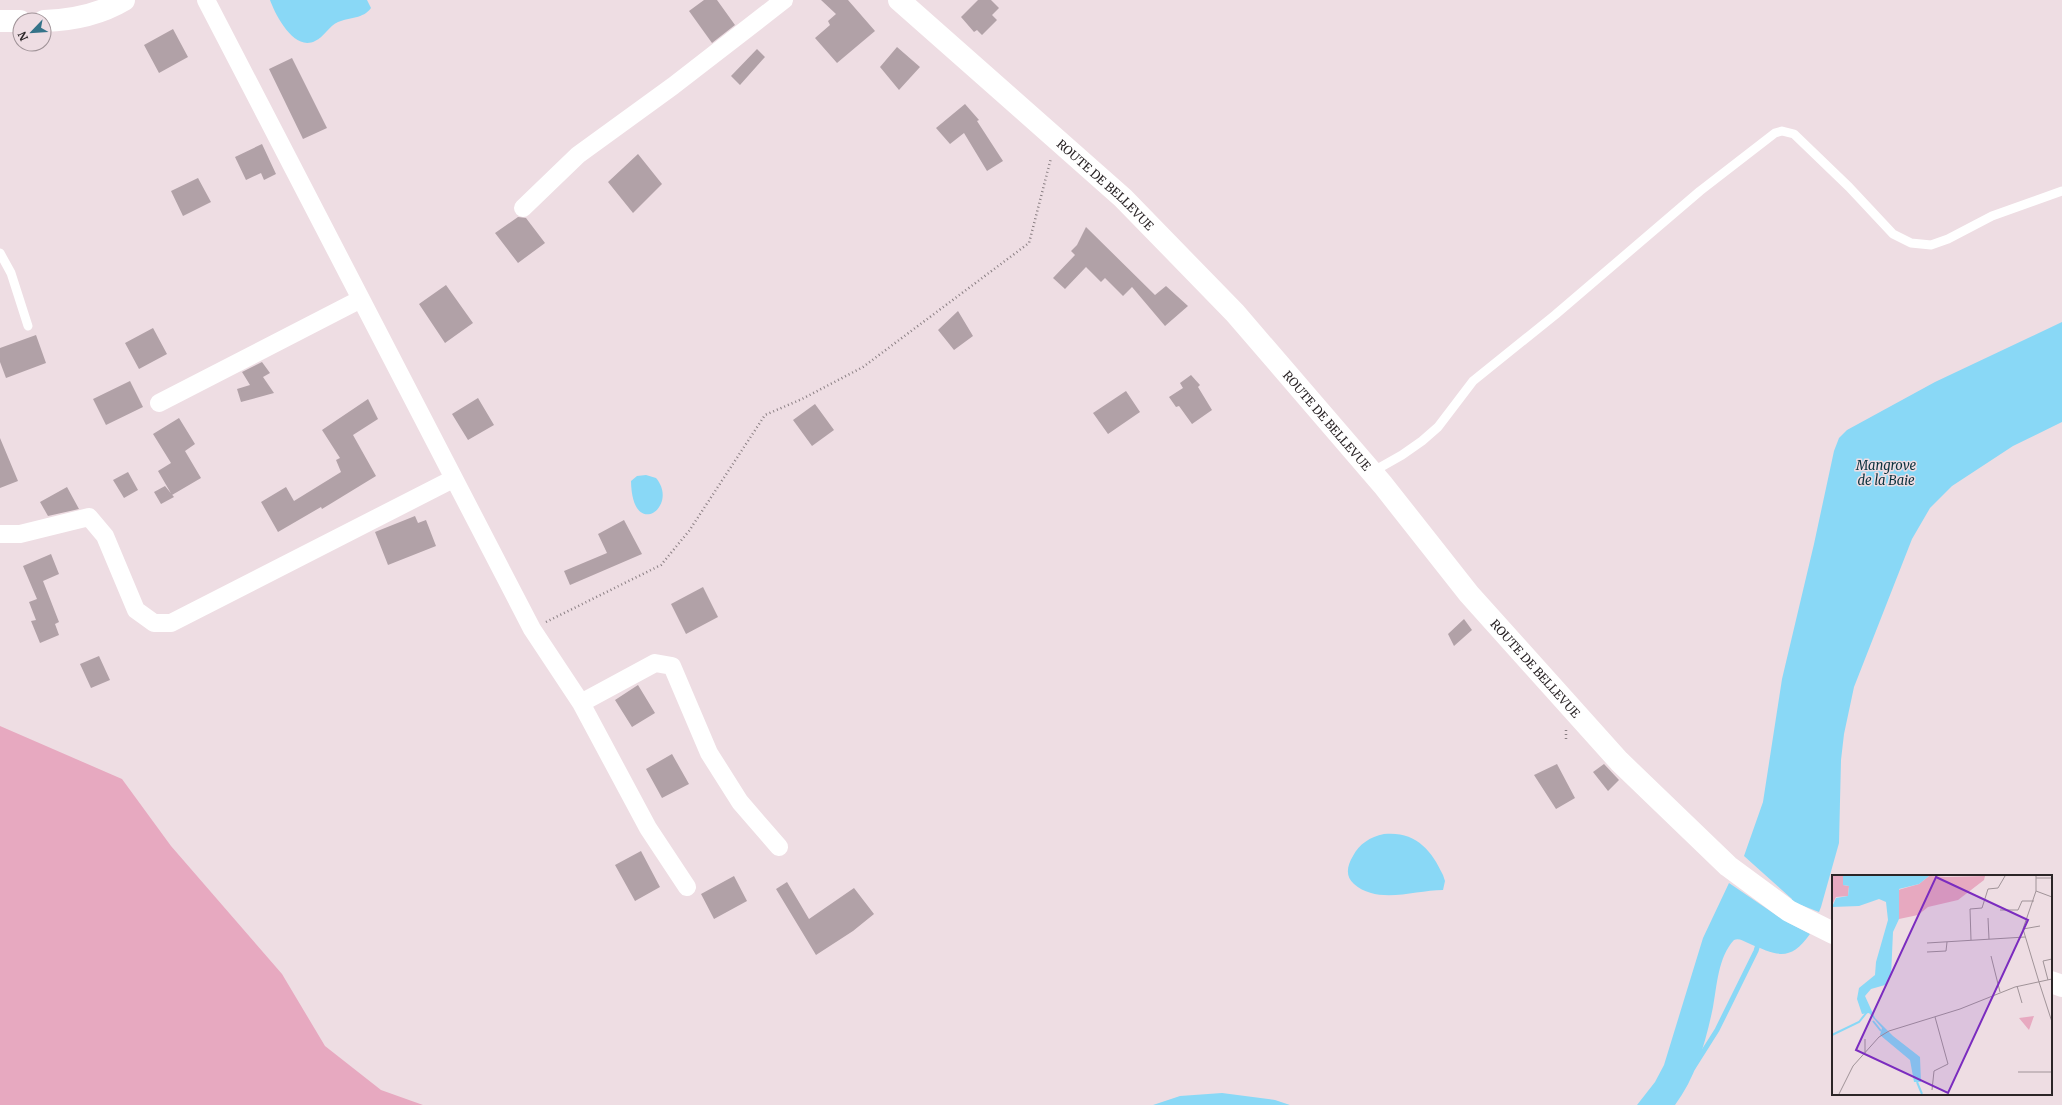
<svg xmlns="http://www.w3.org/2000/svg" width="2062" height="1105" viewBox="0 0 2062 1105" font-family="Merriweather,serif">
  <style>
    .green { fill: #e7a9c0 }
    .water { fill: #89d8f6 }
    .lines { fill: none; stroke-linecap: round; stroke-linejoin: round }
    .stream { stroke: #89d8f6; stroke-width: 5 }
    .building { fill: #b1a1a7 }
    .path { stroke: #8a7f83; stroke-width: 2.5; stroke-dasharray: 1 3; stroke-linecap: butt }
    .service { stroke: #fff; stroke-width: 9 }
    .minor { stroke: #fff; stroke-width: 18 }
    .secondary { stroke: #fff; stroke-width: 22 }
    .labels { text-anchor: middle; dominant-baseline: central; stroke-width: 3; stroke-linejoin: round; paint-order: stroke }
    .street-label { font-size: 12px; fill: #2b2527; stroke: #eedde3 }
    .water-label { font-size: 13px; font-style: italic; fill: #0b323e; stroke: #eedde3 }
    .inset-river { fill: none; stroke: #89d8f6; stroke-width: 2 }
    .inset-road { fill: none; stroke: #a09398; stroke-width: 1 }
    .view { fill: #7b2cbf; fill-opacity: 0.15; stroke: #7b2cbf; stroke-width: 2 }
    .inset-edge { fill: none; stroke: #2b2527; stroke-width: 2 }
  </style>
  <rect width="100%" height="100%" fill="#eedde3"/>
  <!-- green -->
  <path class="green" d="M 0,726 L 122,779 L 171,846 L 282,974 L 325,1046 L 381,1090 L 423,1105 L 0,1105 Z"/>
  <!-- water -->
  <path class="water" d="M 270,0 L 367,0 L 371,8 C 363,19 350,17 338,22 C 329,26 324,37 315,41 C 294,52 275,14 270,0 Z
    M 2062,322 L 2062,422 L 2013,446 L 1952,486 L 1930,508 L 1912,539 L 1854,687 L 1844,734 L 1841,760 L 1839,843 L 1821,907 L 1819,912 L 1801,905 L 1787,922 L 1810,934 C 1790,962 1778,956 1748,943 C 1743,941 1739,938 1734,940 C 1718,957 1717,986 1713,1007 C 1706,1041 1696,1077 1675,1105 L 1637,1105 L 1655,1082 L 1664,1065 L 1703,938 L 1729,883 L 1779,917 L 1792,899 L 1744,856 L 1763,802 L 1782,679 L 1814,544 L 1834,451 L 1839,438 L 1847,430 L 1935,382 Z
    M 646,475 L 656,478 C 680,506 632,542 631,481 L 637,476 Z
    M 1384,834 C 1415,831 1431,849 1443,875 L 1445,881 L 1443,890 C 1415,890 1378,905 1354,884 C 1345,876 1347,866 1353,856 C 1359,844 1370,837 1384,834 Z
    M 1222,1093 L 1275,1100 L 1290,1105 L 1153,1105 L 1180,1096 Z"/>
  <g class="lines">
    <!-- stream -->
    <path class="stream" d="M 1693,1068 L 1717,1030 L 1756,951 L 1759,941"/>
  </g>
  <!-- building -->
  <path class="building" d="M 704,0 L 717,0 L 735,25 L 712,43 L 689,11 Z
    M 821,0 L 848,0 L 875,31 L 837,63 L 815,38 L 830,25 L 828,21 L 836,14 Z
    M 978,0 L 991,0 L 999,8 L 992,15 L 997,20 L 982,35 L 977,30 L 974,32 L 961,17 Z
    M 173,29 L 188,57 L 159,73 L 144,45 Z
    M 897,47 L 920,67 L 899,90 L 880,67 Z
    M 757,49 L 765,57 L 740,85 L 731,76 Z
    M 292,58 L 327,128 L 303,139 L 269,69 Z
    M 965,104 L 979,120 L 977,121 L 1003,161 L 987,171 L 964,133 L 950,144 L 936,128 Z
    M 262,144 L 276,174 L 264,180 L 261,173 L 246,180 L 235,157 Z
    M 638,154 L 662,184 L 633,213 L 608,182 Z
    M 198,178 L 211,202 L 183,216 L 171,191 Z
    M 518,217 L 526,218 L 545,243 L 518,263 L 495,233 Z
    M 1086,227 L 1155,295 L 1166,286 L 1188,306 L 1165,326 L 1132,287 L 1123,296 L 1105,278 L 1101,282 L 1086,267 L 1065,289 L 1053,278 L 1075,255 L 1071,251 L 1077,245 Z
    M 446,285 L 473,323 L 445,343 L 419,304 Z
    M 958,311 L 973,336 L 954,350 L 938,330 Z
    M 153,328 L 167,354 L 139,369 L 125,343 Z
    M 36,335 L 46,363 L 6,378 L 0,362 L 0,348 Z
    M 262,362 L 270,373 L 263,377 L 274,393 L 241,402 L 237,389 L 250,385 L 242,372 Z
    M 1191,375 L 1200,385 L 1198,387 L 1212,410 L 1192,424 L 1179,406 L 1176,407 L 1169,397 L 1183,388 L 1180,383 Z
    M 130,381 L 143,407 L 106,425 L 93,399 Z
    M 1126,391 L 1140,412 L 1108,434 L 1093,413 Z
    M 478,398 L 494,425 L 468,440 L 452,414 Z
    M 368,399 L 378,419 L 353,435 L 376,476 L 322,509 L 321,507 L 278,532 L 261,502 L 286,487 L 294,501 L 341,472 L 336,460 L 340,458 L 322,430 Z
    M 815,404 L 834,430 L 812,446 L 793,420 Z
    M 179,418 L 195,444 L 185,451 L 201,478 L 172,495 L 158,471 L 171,463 L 153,434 Z
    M 0,438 L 18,481 L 0,488 Z
    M 128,472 L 138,490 L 124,498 L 113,480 Z
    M 165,486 L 174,497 L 161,504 L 154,492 Z
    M 67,487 L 79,509 L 48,516 L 40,502 Z
    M 415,516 L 418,523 L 426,520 L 436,546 L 388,565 L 375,532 Z
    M 624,520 L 642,554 L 570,585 L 564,571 L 607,553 L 598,534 Z
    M 51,554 L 59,574 L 43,581 L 59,622 L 55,624 L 59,635 L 40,643 L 31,621 L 36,620 L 29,602 L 37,599 L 23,566 Z
    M 703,587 L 718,617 L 686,634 L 671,604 Z
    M 1464,619 L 1472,630 L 1454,646 L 1448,634 Z
    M 99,656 L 110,680 L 91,688 L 80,664 Z
    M 638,685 L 655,713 L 632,727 L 615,700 Z
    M 672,754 L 689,784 L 662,798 L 646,769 Z
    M 1557,764 L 1575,798 L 1556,809 L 1534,775 Z
    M 1604,764 L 1619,780 L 1608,791 L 1593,772 Z
    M 641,851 L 660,887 L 635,901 L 615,865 Z
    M 734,876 L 747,901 L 714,919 L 701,894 Z
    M 787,882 L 809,919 L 854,888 L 874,914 L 853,931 L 816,955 L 776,889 Z"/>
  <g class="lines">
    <!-- path -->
    <path class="path" d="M 546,622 L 661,565 L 689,531 L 765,415 L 802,399 L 863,367 L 1029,243 L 1051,158
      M 1566,730 L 1566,741"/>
    <!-- service -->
    <path class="service" d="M 0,253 L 11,273 L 28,326
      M 1372,472 L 1402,455 L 1422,441 L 1438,427 L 1473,381 L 1555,315 L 1700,191 L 1775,133 L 1782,131 L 1794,134 L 1849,187 L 1893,234 L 1911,243 L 1931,245 L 1948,239 L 1992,216 L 2062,191"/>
    <!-- minor -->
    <path class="minor" d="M 206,0 L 532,629 L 581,703 L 648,828 L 687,887
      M 523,208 L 578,155 L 673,86 L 784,0
      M 159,403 L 361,299
      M 0,534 L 20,534 L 89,517 L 105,536 L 136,610 L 154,623 L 171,623 L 453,479
      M 581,703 L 655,663 L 672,666 L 709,753 L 740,802 L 779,847"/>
    <!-- secondary -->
    <g class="secondary">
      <path id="s1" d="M 899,0 L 1123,198 L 1235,313 L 1383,485 L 1469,594 L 1619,761 L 1728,866 L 1789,911 L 1833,933"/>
      <path d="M 0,21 L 20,21"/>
      <path d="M 44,21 C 73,20 99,15 124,0"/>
      <path d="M 2051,982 L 2062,986"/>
    </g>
  </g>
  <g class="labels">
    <!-- street labels -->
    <g class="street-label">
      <text stroke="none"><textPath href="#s1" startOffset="277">ROUTE DE BELLEVUE</textPath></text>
      <text stroke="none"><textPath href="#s1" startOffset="601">ROUTE DE BELLEVUE</textPath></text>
      <text stroke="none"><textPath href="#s1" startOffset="925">ROUTE DE BELLEVUE</textPath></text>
    </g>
    <!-- water labels -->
    <g class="water-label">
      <text x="1886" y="465">Mangrove<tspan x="1886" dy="15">de la Baie</tspan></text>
    </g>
  </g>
  <!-- overview -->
  <g transform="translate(1832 875)">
    <rect width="220" height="220" fill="#eedde3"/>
    <path d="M 0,1 L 11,1 L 11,10 L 17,11 L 16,21 L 4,22 L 0,30 ZM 97,1 L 114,2 L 153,1 L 152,5 L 126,25 L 96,32 L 86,40 L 67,44 L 66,15 L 87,9 ZM 202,141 L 197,155 L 187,143 Z" fill="#e7a9c0"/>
    <path d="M 11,1 L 97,1 L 87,9 L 67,14 L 67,44 L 61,57 L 59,101 L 53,110 L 39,114 L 33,121 L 43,143 L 61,161 L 88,182 L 89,207 L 82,207 L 78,185 L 48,160 L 50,153 L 37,138 L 30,139 L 25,124 L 27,113 L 43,100 L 44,87 L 56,45 L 54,27 L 47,24 L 27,31 L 0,32 L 4,23 L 16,21 L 17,11 L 11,10 Z" fill="#89d8f6"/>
    <path class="inset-river" d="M 41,146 L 49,156M 0,160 L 27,147 L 35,137M 85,207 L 90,219"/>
    <path class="inset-road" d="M 204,1 L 204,16 L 191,54 L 207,107M 204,3 L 220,3M 204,16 L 220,22M 168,35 L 186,35 L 190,26 L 202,26M 156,43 L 157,64M 191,54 L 208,51M 139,65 L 138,34 L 150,33 L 156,14 L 166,13 L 173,1M 95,68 L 193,62M 95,77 L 114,76 L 115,67M 159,81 L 168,117M 216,105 L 211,86 L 220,84M 207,107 L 220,147M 185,111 L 190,128M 33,164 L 33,178M 186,197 L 220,197M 100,215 L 102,196 L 116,189 L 103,142M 7,219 L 21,191 L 47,162 L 57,156 L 128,134 L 183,112 L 220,104"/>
    <path class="view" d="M 104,2 L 196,45 L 116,218 L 24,175 Z"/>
    <rect width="220" height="220" class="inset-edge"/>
  </g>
  <!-- north arrow -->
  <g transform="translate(32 32) rotate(245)"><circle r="19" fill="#eedde3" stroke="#a09398"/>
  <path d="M0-3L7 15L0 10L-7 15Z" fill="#357389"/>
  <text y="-6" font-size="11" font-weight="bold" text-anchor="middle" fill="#2b2527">N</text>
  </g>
</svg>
